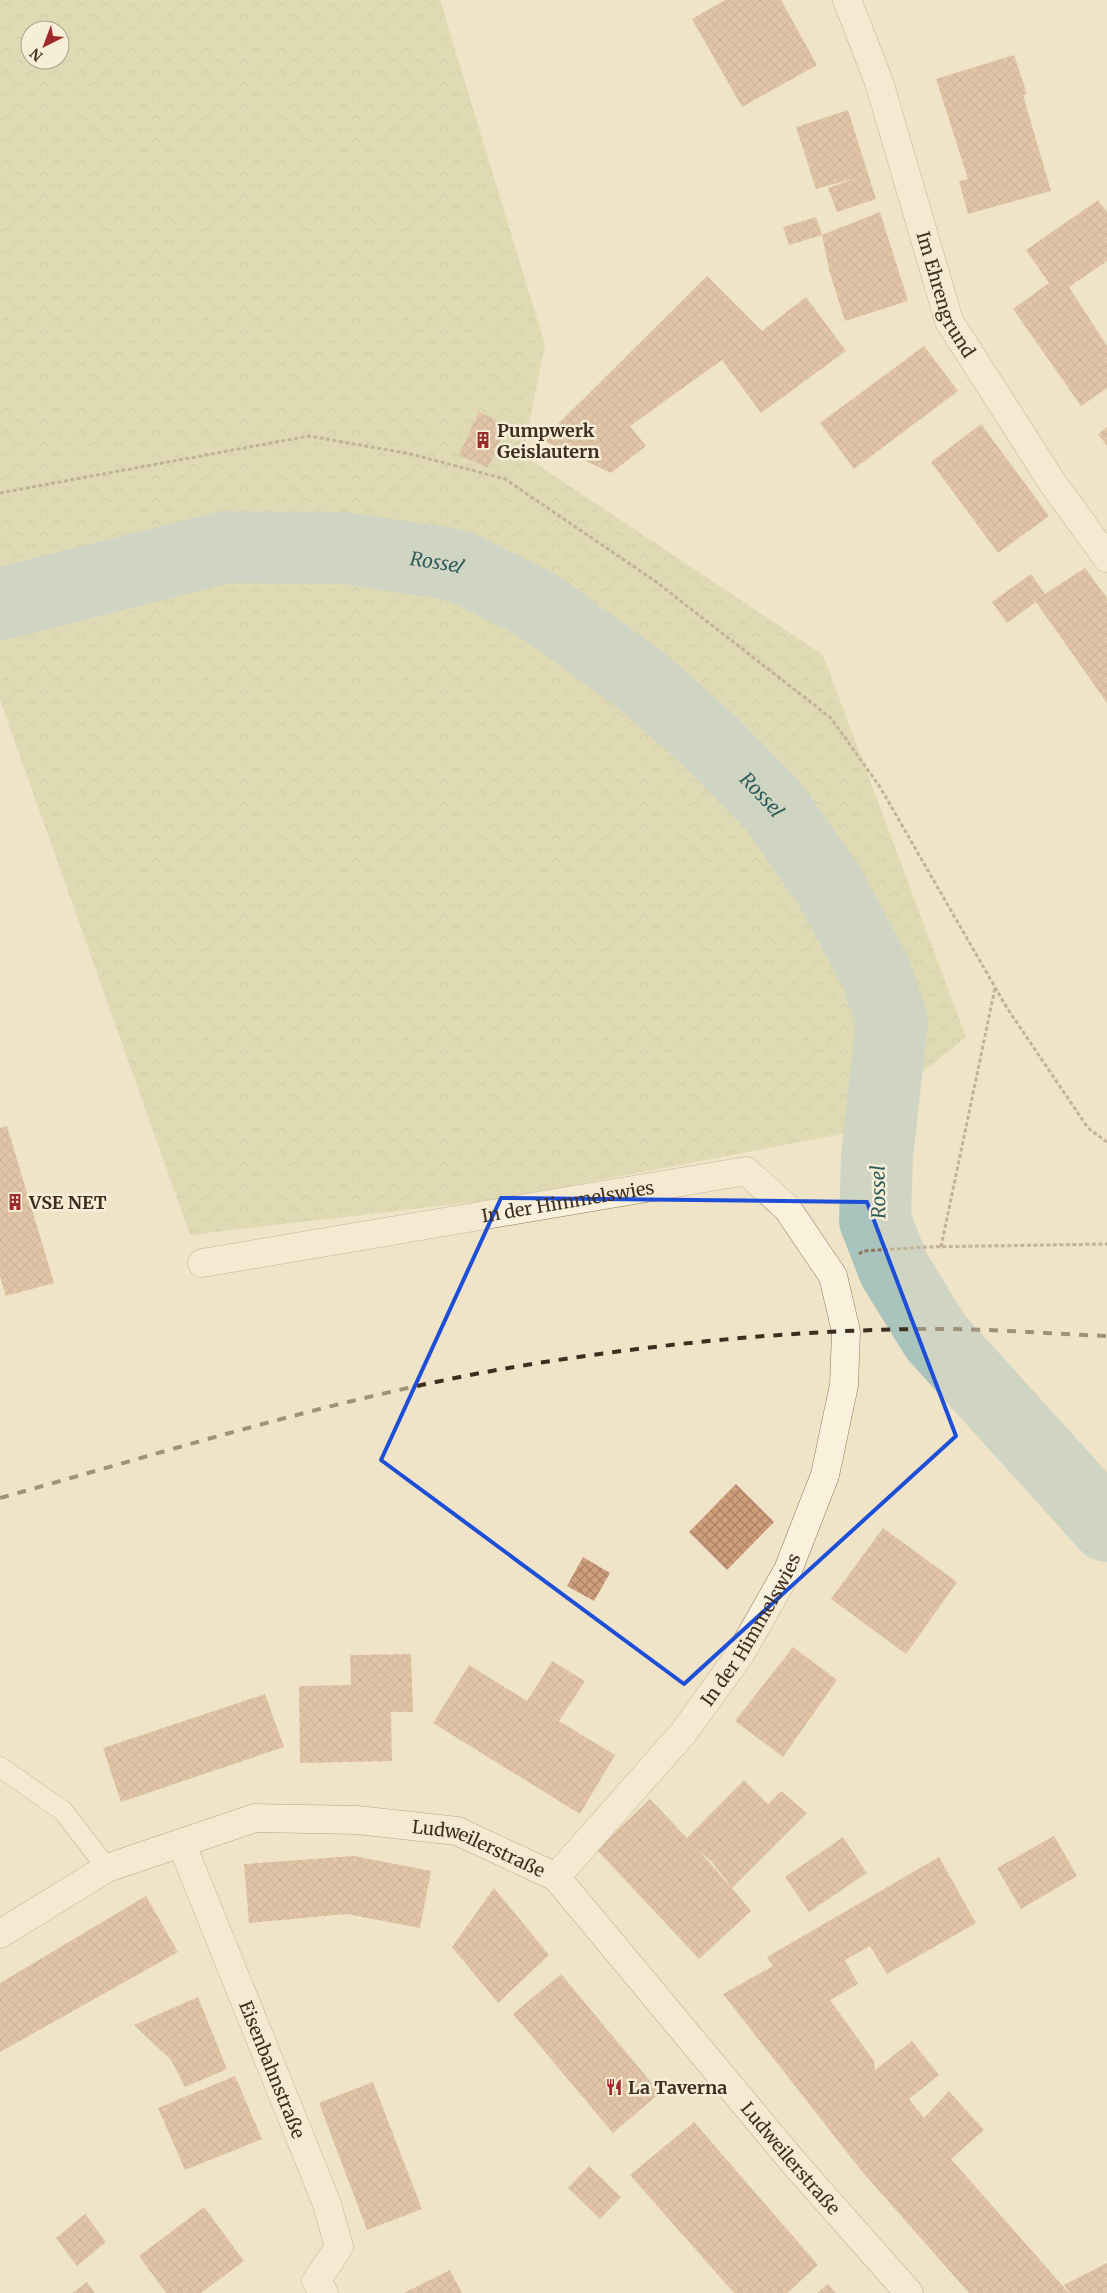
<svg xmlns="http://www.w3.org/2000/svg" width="1107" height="2293" viewBox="0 0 1107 2293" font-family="Merriweather,serif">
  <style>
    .forest { fill: url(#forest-crowns); fill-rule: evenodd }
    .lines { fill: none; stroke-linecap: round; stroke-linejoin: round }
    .river { stroke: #a9c4bc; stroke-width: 72 }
    .building { fill: url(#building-cross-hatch); fill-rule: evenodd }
    .lane-casing { stroke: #8d765c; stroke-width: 21 }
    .street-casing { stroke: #8d765c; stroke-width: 29 }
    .secondary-casing { stroke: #6f573f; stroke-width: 29 }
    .path { stroke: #8d765c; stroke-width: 3; stroke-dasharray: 4 2.5; stroke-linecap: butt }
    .lane { stroke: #faf1dc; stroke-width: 20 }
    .street { stroke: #faf1dc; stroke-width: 28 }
    .secondary { stroke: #faf1dc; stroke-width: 28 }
    .rail { stroke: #3d2e20; stroke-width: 4; stroke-dasharray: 9 9; stroke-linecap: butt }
    .marked { fill: none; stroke: #1d4ed8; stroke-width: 4; stroke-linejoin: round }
    .labels { text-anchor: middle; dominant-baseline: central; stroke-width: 5; stroke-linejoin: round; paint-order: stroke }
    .street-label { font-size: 18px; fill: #3d2e20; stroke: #f7eed8 }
    .poi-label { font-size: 18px; font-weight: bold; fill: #3d2e20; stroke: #f7eed8; text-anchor: start }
    .water-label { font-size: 19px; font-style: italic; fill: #2f5d5a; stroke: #f7eed8 }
  </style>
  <defs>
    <pattern id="forest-crowns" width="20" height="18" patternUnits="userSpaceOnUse" patternTransform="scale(1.25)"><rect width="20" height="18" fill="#c9cf9b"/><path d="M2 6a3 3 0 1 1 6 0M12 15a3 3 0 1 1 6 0" fill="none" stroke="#aeb285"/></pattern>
    <pattern id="building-cross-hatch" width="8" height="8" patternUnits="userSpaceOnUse" patternTransform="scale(1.25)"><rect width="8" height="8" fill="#cf9f7d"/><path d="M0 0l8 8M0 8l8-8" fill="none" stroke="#a98266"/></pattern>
  </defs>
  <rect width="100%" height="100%" fill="#f0e4c8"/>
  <!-- forest -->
  <path class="forest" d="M 0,0 L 440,0 L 545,345 L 523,455 L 823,655 L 966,1037 L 848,1133 L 500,1199 L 190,1235 L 0,700 ZM 30,30 L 60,30 L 60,60 L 30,60 Z"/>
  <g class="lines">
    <!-- river -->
    <path class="river" id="s1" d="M 0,604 L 225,547 L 344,548 L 457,565 L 537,605 L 642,681 L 713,744 L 774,807 L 830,887 L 876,973 L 892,1021 L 877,1156 L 875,1220 L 894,1269 L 936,1337 L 1107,1526"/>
  </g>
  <!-- building -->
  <path class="building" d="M 725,0 L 781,0 L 817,65 L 742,107 L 692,19 Z
    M 1014,55 L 1027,94 L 1023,95 L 1051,191 L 968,214 L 959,181 L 968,179 L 936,79 Z
    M 848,110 L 876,199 L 837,212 L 828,188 L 856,178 L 816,189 L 796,127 Z
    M 1098,200 L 1107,212 L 1107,261 L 1069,287 L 1107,346 L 1107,388 L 1081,406 L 1013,309 L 1049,283 L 1026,250 Z
    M 880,212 L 908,301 L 845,321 L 829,270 L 822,235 Z
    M 816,217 L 822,235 L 789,245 L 783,227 Z
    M 707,276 L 762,331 L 806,297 L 846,351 L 761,413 L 722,360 L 630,426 L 646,446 L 611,473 L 542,440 Z
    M 924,346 L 958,391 L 854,469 L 820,423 Z
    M 479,412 L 507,425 L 488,468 L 459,455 Z
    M 981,424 L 1049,516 L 998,553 L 931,462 Z
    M 1107,427 L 1107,446 L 1098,434 Z
    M 1085,568 L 1107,598 L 1107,703 L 1036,602 L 1007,623 L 992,602 L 1031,574 L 1045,594 Z
    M 7,1126 L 54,1283 L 6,1296 L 0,1276 L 0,1128 Z
    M 736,1484 L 774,1522 L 727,1570 L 689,1532 Z
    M 883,1528 L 957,1582 L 906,1654 L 831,1599 Z
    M 583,1557 L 610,1573 L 594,1601 L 567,1586 Z
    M 793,1647 L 837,1680 L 783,1757 L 735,1721 Z
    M 411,1654 L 413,1712 L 391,1712 L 392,1761 L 300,1763 L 299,1686 L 351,1685 L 350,1655 Z
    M 552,1661 L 585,1681 L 559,1721 L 615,1755 L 580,1814 L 433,1723 L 469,1665 L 527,1701 Z
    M 265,1694 L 284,1747 L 121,1802 L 103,1748 Z
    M 744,1780 L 768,1804 L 781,1791 L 807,1813 L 732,1888 L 751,1911 L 699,1959 L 597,1850 L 650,1799 L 687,1838 ZM 698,1849 L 712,1862 L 729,1884 L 728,1884 Z
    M 1054,1836 L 1077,1876 L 1021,1909 L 997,1868 Z
    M 843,1837 L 867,1873 L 809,1912 L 785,1877 Z
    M 354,1856 L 431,1871 L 420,1928 L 347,1914 L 249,1923 L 244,1864 Z
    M 939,1857 L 976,1923 L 887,1974 L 870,1946 L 845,1960 L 858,1984 L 830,2000 L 874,2061 L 875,2070 L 912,2041 L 939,2075 L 909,2099 L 924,2118 L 949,2091 L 984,2130 L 951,2159 L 1069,2293 L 969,2293 L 860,2169 L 723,1994 L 773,1966 L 767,1957 Z
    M 494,1888 L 549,1955 L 498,2003 L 452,1947 Z
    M 146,1896 L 178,1952 L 0,2052 L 0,1983 Z
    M 561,1974 L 660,2093 L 613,2133 L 513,2014 Z
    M 198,1997 L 227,2069 L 185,2087 L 171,2060 L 134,2025 Z
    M 235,2076 L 262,2139 L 185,2170 L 158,2108 Z
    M 373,2082 L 422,2209 L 367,2230 L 319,2103 Z
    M 694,2122 L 818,2265 L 787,2293 L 734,2293 L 630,2175 Z
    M 589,2166 L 621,2197 L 600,2219 L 568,2188 Z
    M 204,2207 L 244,2261 L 201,2293 L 166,2293 L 139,2256 Z
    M 85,2214 L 106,2242 L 77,2266 L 56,2238 Z
    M 1107,2263 L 1107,2293 L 1070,2293 L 1064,2285 Z
    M 450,2270 L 462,2293 L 404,2293 Z
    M 87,2282 L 95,2293 L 72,2293 Z
    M 828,2284 L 836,2293 L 817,2293 Z"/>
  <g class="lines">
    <!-- lane casing -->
    <g class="lane-casing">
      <path id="lane" d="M 0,1767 L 63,1811 L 107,1868"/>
    </g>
    <!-- street casing -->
    <g class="street-casing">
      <g id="street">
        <path id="s2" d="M 847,0 L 879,82 L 949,321 L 1052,482 L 1107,558"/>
        <path id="s3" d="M 202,1263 L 746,1171 L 787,1208 L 833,1276 L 845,1327"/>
        <path id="s4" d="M 182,1845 L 327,2204 L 339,2247 L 316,2281 L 324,2293"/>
        <path id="s5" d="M 556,1877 L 684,1732 L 741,1653 L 788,1570 L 825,1475 L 844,1385 L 846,1332"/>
      </g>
    </g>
    <!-- secondary casing -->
    <g class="secondary-casing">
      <g id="secondary">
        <path id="s6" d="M 0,1934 L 107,1868 L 255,1818 L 357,1820 L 457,1831 L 556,1877 L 794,2163 L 909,2293"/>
      </g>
    </g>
    <!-- path -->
    <path class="path" d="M 0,493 L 309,436 L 411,454 L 505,479 L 655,581 L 831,718 L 880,787 L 1007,1008 L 1088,1128 L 1107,1142
      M 941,1247 L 995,988
      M 859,1254 L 863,1251 L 926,1247 L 1107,1244"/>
    <!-- lane -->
    <use href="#lane" class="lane"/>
    <!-- street -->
    <use href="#street" class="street"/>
    <!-- secondary -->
    <use href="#secondary" class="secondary"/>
    <!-- rail -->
    <path class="rail" d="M 0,1498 C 176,1449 352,1393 532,1364 C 670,1342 815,1328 954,1329 C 1005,1330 1056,1334 1107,1336"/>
  </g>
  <!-- marked area -->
  <path d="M0 0H1107V2293H0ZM 501,1198 L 867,1202 L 956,1436 L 684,1684 L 381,1460 Z" fill="#f0e4c8" fill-opacity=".55" fill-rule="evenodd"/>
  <path class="marked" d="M 501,1198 L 867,1202 L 956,1436 L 684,1684 L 381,1460 Z"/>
  <!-- icons -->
  <defs>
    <g id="building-bare" transform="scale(1.35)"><path d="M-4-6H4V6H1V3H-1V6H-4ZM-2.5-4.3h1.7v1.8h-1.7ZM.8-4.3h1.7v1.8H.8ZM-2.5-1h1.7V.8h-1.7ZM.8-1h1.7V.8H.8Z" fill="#9e2a2b" stroke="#f7eed8" stroke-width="2.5" paint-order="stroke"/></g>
    <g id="restaurant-bare" transform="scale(1.35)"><path d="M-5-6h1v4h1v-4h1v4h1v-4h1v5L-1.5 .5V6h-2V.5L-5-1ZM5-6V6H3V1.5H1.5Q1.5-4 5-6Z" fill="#9e2a2b" stroke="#f7eed8" stroke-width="2.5" paint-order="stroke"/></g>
  </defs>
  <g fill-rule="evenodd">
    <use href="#building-bare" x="483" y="440"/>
    <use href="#building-bare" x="15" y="1202"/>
    <use href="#restaurant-bare" x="614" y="2087"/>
  </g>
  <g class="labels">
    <!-- street labels -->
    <g class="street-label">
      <text stroke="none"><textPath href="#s2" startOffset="311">Im Ehrengrund</textPath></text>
      <text stroke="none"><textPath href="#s3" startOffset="371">In der Himmelswies</textPath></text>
      <text stroke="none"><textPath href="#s5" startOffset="316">In der Himmelswies</textPath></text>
      <text stroke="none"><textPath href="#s6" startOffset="510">Ludweilerstraße</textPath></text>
      <text stroke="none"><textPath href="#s4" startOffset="242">Eisenbahnstraße</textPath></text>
      <text stroke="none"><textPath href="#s6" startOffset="960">Ludweilerstraße</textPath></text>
    </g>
    <!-- poi labels -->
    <g class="poi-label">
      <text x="497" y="430">Pumpwerk<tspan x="497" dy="21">Geislautern</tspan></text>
      <text x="29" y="1202">VSE NET</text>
      <text x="628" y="2087">La Taverna</text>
    </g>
    <!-- water labels -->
    <g class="water-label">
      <text stroke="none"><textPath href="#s1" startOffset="445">Rossel</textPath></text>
      <text stroke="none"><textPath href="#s1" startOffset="850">Rossel</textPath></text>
      <text transform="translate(878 1192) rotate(-91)">Rossel</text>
    </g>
  </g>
  <!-- north arrow -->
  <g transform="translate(45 45) rotate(222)"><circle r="24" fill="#f7eed8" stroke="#ada18e"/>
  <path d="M0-4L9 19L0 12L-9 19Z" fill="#9e2a2b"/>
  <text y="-8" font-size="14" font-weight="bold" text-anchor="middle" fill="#3d2e20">N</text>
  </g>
</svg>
